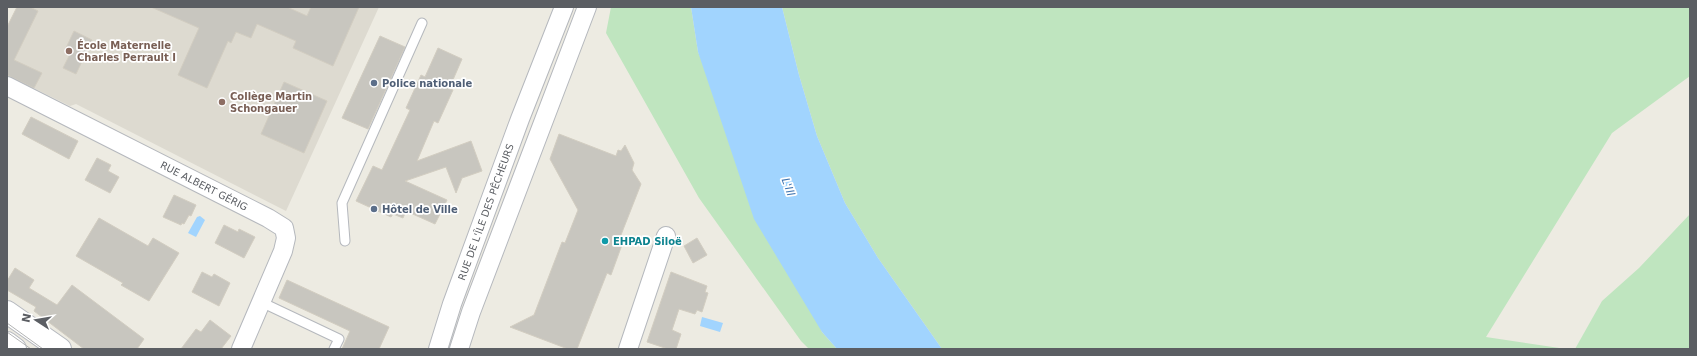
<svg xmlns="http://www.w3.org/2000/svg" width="1697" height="356" viewBox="0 0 1697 356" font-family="'DejaVu Sans',sans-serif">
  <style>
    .education { fill: #dddad0 }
    .green { fill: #bfe5bf }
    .water { fill: #a1d4fe }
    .building { fill: #c8c6bf; stroke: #d2cdc1 }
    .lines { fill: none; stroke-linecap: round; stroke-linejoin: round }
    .service-casing { stroke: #b5b8bd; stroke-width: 11 }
    .minor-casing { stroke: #b5b8bd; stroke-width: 20 }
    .secondary-casing { stroke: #b6b9bf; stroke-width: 24 }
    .service { stroke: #fff; stroke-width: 9 }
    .minor { stroke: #fff; stroke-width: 18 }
    .secondary { stroke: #fff; stroke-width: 22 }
    .tram { stroke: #b3b4b4; stroke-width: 1 }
    .education-dot { fill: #8d6e63; stroke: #fff; stroke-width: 1.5 }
    .service-dot { fill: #5c6f8a; stroke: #fff; stroke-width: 1.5 }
    .culture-dot { fill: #0f9aa8; stroke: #fff; stroke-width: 1.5 }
    .labels { text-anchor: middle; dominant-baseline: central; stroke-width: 3.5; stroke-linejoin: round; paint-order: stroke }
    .education-label { font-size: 10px; font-weight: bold; fill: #785e54; stroke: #fff; text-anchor: start }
    .service-label { font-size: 10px; font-weight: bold; fill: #4e5e75; stroke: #fff; text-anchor: start }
    .street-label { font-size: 10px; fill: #5b5e63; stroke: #fff }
    .culture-label { font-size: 10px; font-weight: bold; fill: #0d838f; stroke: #fff; text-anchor: start }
    .water-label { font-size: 11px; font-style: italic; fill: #3f74b0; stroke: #fff }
  </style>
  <rect width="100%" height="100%" fill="#edebe2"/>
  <!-- education -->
  <path class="education" d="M 17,7 L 379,7 L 286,211 L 76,104 L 70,106 L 7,75 L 7,27 Z"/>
  <!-- green -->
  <path class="green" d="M 611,7 L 691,7 L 698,52 L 822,332 L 837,349 L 809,349 L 801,341 L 699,198 L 606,33 Z
    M 782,7 L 1690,7 L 1690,76 L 1612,133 L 1486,337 L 1566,349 L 942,349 L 878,258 L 845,203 L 817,136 L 799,75 Z
    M 1690,214 L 1690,349 L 1575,349 L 1602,301 L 1639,268 Z"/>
  <!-- water -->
  <path class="water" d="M 691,7 L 782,7 L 799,75 L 817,136 L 845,203 L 878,258 L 942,349 L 837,349 L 822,332 L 754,219 L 698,52 Z
    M 197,217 L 200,216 L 205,220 L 196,237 L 188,233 Z
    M 702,317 L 723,323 L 720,332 L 700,326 Z"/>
  <!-- building -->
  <path class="building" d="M 17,7 L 30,7 L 38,11 L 14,60 L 42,73 L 34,88 L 7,75 L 7,27 Z
    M 151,7 L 287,7 L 307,16 L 311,7 L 359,7 L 333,66 L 293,48 L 296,41 L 257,24 L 251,38 L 236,32 L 231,43 L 228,41 L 207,88 L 178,75 L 199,28 Z
    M 74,31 L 92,40 L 76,74 L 63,68 L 71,52 L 65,50 Z
    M 380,36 L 405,47 L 368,129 L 342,118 Z
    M 438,48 L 462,59 L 449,89 L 453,90 L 438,123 L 434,121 L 417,161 L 471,141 L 482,171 L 462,178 L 456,193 L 446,167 L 405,181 L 447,200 L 435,224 L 406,211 L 403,218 L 393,214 L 391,217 L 356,201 L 373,166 L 382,170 L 410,110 L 406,108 L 421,75 L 425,77 Z
    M 284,82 L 327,101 L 304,153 L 261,134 Z
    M 31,117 L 78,141 L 69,159 L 22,134 Z
    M 559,134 L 616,156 L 618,150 L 621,151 L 625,145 L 634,163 L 632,170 L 641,184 L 619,240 L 623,242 L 611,275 L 607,273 L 577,349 L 568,349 L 510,327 L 534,315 L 562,242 L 565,243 L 578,210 L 550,159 Z
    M 97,158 L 111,165 L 108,171 L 119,177 L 110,193 L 85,180 Z
    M 174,195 L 196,205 L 191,216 L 189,215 L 184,224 L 182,223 L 181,225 L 163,217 Z
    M 99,218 L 148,246 L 153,238 L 179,253 L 149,301 L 121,285 L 123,283 L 76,256 Z
    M 224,225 L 238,232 L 239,229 L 255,237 L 244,258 L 215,243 Z
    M 697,238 L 707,255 L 693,263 L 684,246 Z
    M 15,268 L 34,280 L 29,288 L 57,305 L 72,285 L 144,339 L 137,349 L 84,349 L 34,311 L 36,307 L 7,290 L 7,281 Z
    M 202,272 L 212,277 L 214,274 L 230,283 L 219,306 L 192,292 Z
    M 671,272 L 707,286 L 705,292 L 708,293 L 702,312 L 697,310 L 695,314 L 679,309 L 672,330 L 681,334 L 676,349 L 668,349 L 647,342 Z
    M 287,280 L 389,327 L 379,349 L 342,349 L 350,331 L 279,298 Z
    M 210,320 L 231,336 L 221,349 L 181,349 L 196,329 L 201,332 Z"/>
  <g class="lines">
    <!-- service casing -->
    <g class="service-casing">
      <path id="service" d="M 345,241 L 342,203 L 422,23
        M 261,302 L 339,339 L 334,349"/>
    </g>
    <!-- minor casing -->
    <g class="minor-casing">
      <path id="minor" d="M 7,86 L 268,218 L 284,228 L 286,238 L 283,251 L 241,349
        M 438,349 L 452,304 L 520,119 L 564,7
        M 459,349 L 471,312 L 587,7
        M 628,349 L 666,236"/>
    </g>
    <!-- secondary casing -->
    <g class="secondary-casing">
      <path id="secondary" d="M 7,312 L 60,349
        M 7,343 L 15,349"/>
    </g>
    <!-- service -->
    <use href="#service" class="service"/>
    <!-- minor -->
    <use href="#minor" class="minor"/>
    <!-- secondary -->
    <use href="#secondary" class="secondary"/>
    <!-- tram -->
    <path class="tram" d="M 7,323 L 43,349
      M 7,332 L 31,349"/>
  </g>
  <!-- markers -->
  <g class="education-dot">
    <circle cx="69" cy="51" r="4"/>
    <circle cx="222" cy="102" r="4"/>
  </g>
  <g class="service-dot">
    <circle cx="374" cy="83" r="4"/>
    <circle cx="374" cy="209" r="4"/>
  </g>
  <circle class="culture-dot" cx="605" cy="241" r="4"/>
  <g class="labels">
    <!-- education labels -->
    <g class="education-label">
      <text x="77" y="45">École Maternelle<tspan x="77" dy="12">Charles Perrault I</tspan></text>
      <text x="230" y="96">Collège Martin<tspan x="230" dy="12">Schongauer</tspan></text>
    </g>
    <!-- service labels -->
    <g class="service-label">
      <text x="382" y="83">Police nationale</text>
      <text x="382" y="209">Hôtel de Ville</text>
    </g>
    <!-- street labels -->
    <g class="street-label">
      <text transform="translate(204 186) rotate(27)">RUE ALBERT GÉRIG</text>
      <text transform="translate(486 212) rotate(-70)">RUE DE L'ÎLE DES PÊCHEURS</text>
    </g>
    <!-- culture labels -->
    <g class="culture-label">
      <text x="613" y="241">EHPAD Siloë</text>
    </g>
    <!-- water labels -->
    <g class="water-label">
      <text transform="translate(788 187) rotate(70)">L'Ill</text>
    </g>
  </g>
  <!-- border -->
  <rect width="1697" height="356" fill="none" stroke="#5b5e63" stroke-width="16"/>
  <!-- north arrow -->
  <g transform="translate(36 320) rotate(282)" stroke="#ffffff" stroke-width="3" paint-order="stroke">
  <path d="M0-3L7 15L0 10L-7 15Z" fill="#5b5e63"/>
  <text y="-6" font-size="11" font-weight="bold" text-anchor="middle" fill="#5b5e63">N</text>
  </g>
</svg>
